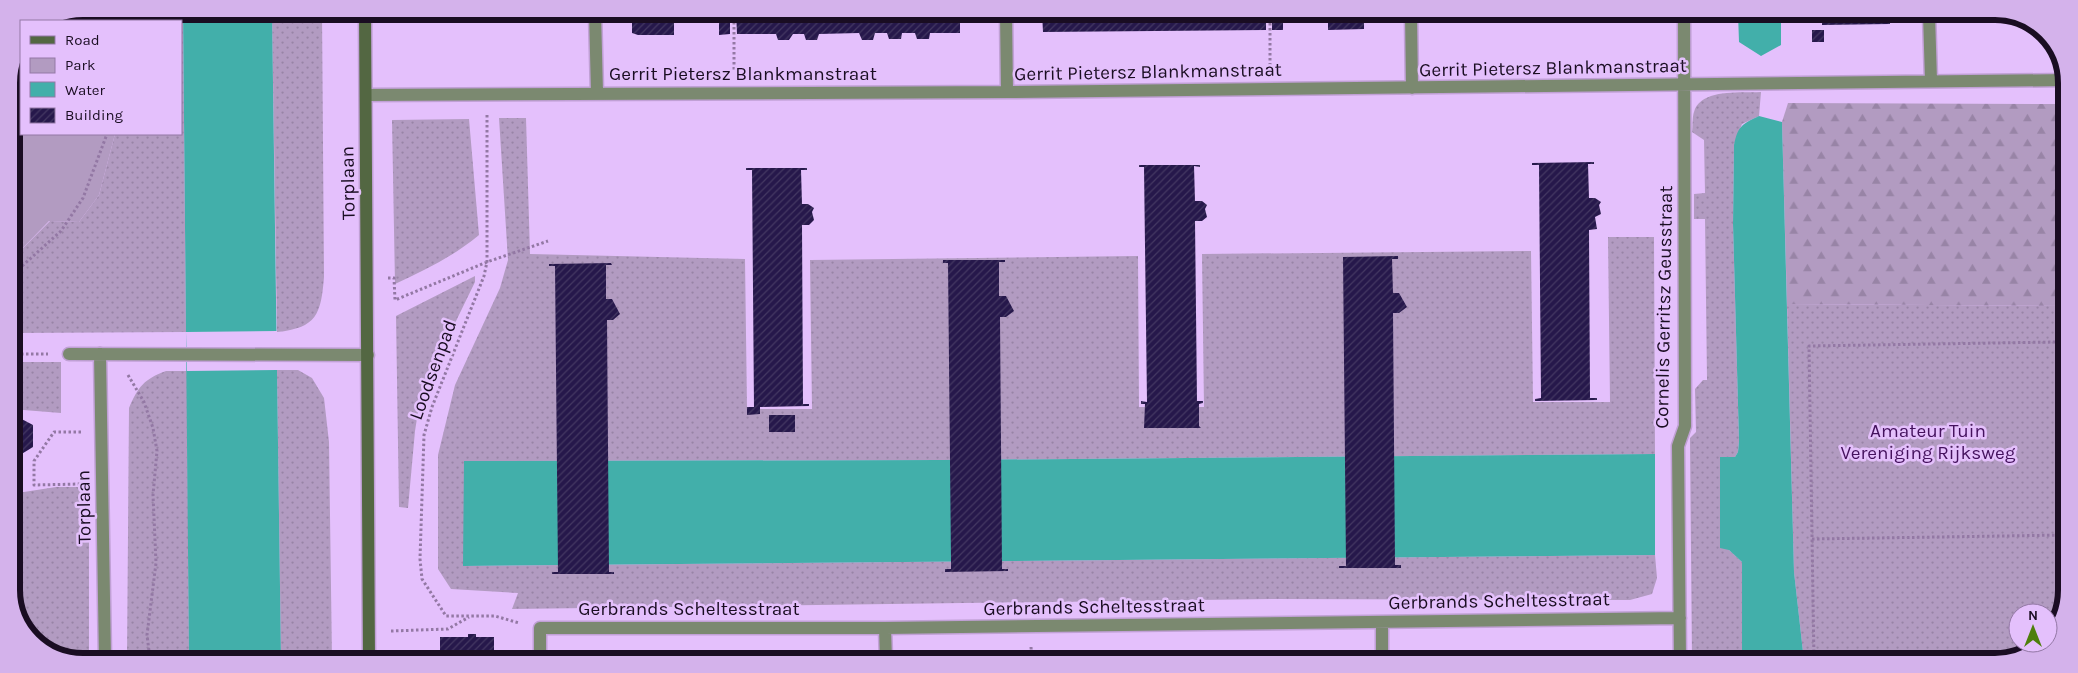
<svg xmlns="http://www.w3.org/2000/svg" width="2078" height="673" viewBox="0 0 2078 673" font-family="Karla,sans-serif">
  <style>
    .grass { fill: url(#grass-dots) }
    .forest { fill: url(#forest-firs) }
    .park { fill: #b29bc1 }
    .water { fill: #42afaa }
    .pier { fill: #e4c0fc }
    .building { fill: url(#building-hatch) }
    .lines { fill: none; stroke-linecap: round; stroke-linejoin: round }
    .street-casing { stroke: #c0a0d5; stroke-width: 15 }
    .secondary-casing { stroke: #c0a0d5; stroke-width: 15 }
    .path { stroke: #9378a4; stroke-width: 3; stroke-dasharray: 2.5 2.5; stroke-linecap: butt }
    .street { stroke: #7b8970; stroke-width: 12 }
    .secondary { stroke: #536742; stroke-width: 12 }
    .labels { text-anchor: middle; dominant-baseline: central; stroke-width: 5; stroke-linejoin: round; paint-order: stroke }
    .street-label { font-size: 19px; fill: #1a0d22; stroke: #e4c0fc }
    .park-label { font-size: 19px; fill: #44115d; stroke: #e4c0fc }
    .rim { fill: none; stroke: #1a0d22; stroke-width: 6 }
  </style>
  <defs>
    <pattern id="grass-dots" width="8" height="8" patternUnits="userSpaceOnUse" patternTransform="scale(1.25)"><rect width="8" height="8" fill="#b29bc1"/><path d="M2 2h.1M6 6h.1" fill="none" stroke="#9884a6" stroke-width="1.8" stroke-linecap="round"/></pattern>
    <pattern id="forest-firs" width="22" height="20" patternUnits="userSpaceOnUse" patternTransform="scale(1.25)"><rect width="22" height="20" fill="#b29bc1"/><path d="M5 1l3.5 6h-7zM16 11l3.5 6h-7z" fill="#9884a6"/></pattern>
    <pattern id="building-hatch" width="6" height="6" patternUnits="userSpaceOnUse" patternTransform="scale(1.25)"><rect width="6" height="6" fill="#26184b"/><path d="M-1 1l2-2M0 6l6-6M5 7l2-2" fill="none" stroke="#443862"/></pattern>
  </defs>
  <rect width="100%" height="100%" fill="#e4c0fc"/>
  <!-- grass -->
  <path class="grass" d="M 136,11 L 183,11 L 186,332 L 11,333 L 11,260 L 50,221 L 79,222 L 99,195 L 115,134 L 181,134 L 181,21 L 135,21 Z
    M 272,12 L 322,12 L 324,277 C 321,314 317,328 277,332 Z
    M 1761,92 L 1759,116 L 1742,124 L 1734,145 L 1733,224 L 1739,441 L 1738,452 L 1735,457 L 1720,457 L 1729,550 L 1742,562 L 1742,661 L 1692,661 L 1690,438 L 1696,432 L 1695,389 L 1703,380 L 1707,380 L 1705,219 L 1694,219 L 1694,194 L 1705,193 L 1704,140 L 1692,132 C 1693,126 1692,118 1694,112 C 1700,88 1742,93 1761,92 Z
    M 499,118 L 526,118 L 530,254 L 745,259 L 747,409 L 812,409 L 810,260 L 1138,256 L 1139,407 L 1204,407 L 1202,254 L 1531,251 L 1533,402 L 1610,402 L 1608,237 L 1654,237 L 1655,454 L 942,460 L 464,461 L 464,566 L 1655,555 L 1657,578 L 1652,594 L 1630,600 L 1274,599 L 512,609 L 518,593 L 451,589 L 438,569 L 438,455 L 455,385 L 500,288 L 508,260 Z
    M 469,119 L 479,235 C 454,256 425,270 395,284 L 392,120 Z
    M 475,276 L 475,282 L 421,393 L 415,431 L 408,508 L 399,507 L 396,316 Z
    M 1787,304 L 2066,306 L 2064,609 L 2048,633 L 2048,613 L 2018,613 L 2018,643 L 2041,643 L 2039,647 L 1995,662 L 1804,661 L 1794,572 Z
    M 11,362 L 61,362 L 61,413 L 11,409 Z
    M 277,370 L 298,370 L 312,378 L 324,398 L 329,442 L 332,660 L 281,659 Z
    M 166,371 L 187,371 L 189,659 L 127,659 L 129,408 C 138,387 144,379 166,371 Z
    M 56,487 L 89,487 L 89,659 L 64,659 L 29,637 L 11,595 L 11,494 Z"/>
  <!-- forest -->
  <path class="forest" d="M 1788,103 L 2066,104 L 2066,306 L 1787,304 L 1782,122 Z"/>
  <!-- park -->
  <path class="park" d="M 83,11 L 136,11 L 135,21 L 59,21 Z
    M 21,59 L 21,134 L 115,134 L 99,195 L 79,222 L 49,221 L 11,260 L 11,83 Z"/>
  <!-- water -->
  <path class="water" d="M 183,11 L 272,11 L 281,659 L 189,659 Z
    M 1738,13 L 1781,13 L 1781,45 L 1761,56 L 1739,42 Z
    M 1759,116 L 1782,122 L 1794,572 L 1804,661 L 1742,661 L 1742,562 L 1729,550 L 1720,548 L 1720,457 L 1735,457 L 1738,452 L 1739,441 L 1733,224 L 1734,145 C 1738,126 1742,124 1759,116 Z
    M 1655,454 L 1655,555 L 463,566 L 464,461 L 942,460 Z"/>
  <!-- pier -->
  <path class="pier" d="M 277,331 L 277,370 L 187,371 L 186,332 Z"/>
  <!-- building -->
  <path class="building" d="M 638,12 L 674,12 L 674,35 L 638,35 L 632,33 L 632,21 L 638,19 Z
    M 736,12 L 960,12 L 960,33 L 930,33 L 929,39 L 917,39 L 915,33 L 902,33 L 901,39 L 889,39 L 887,33 L 875,33 L 873,40 L 862,40 L 859,33 L 819,34 L 817,40 L 806,40 L 804,34 L 793,34 L 789,40 L 778,40 L 776,34 L 737,34 Z
    M 1042,13 L 1266,13 L 1266,30 L 1043,32 Z
    M 1328,13 L 1364,13 L 1364,29 L 1328,30 Z
    M 1822,14 L 1890,14 L 1890,24 L 1822,25 Z
    M 1965,14 L 2014,14 L 2019,17 L 2019,22 L 1965,22 Z
    M 1272,15 L 1283,15 L 1283,30 L 1272,30 Z
    M 719,19 L 730,19 L 730,34 L 719,35 Z
    M 1812,30 L 1824,30 L 1824,42 L 1812,42 Z
    M 1594,162 L 1594,164 L 1588,164 L 1589,198 L 1595,198 L 1601,202 L 1599,205 L 1601,214 L 1595,217 L 1597,229 L 1589,230 L 1590,398 L 1597,398 L 1597,400 L 1535,401 L 1535,399 L 1541,398 L 1539,165 L 1532,165 L 1532,163 Z
    M 1139,165 L 1200,165 L 1200,167 L 1194,166 L 1195,201 L 1202,201 L 1207,205 L 1205,209 L 1207,217 L 1202,221 L 1195,221 L 1197,401 L 1203,401 L 1203,403 L 1199,404 L 1199,426 L 1201,428 L 1144,428 L 1145,404 L 1141,404 L 1141,401 L 1147,402 L 1144,167 L 1139,167 Z
    M 746,168 L 807,168 L 807,170 L 801,170 L 802,204 L 808,204 L 814,208 L 812,212 L 814,220 L 809,225 L 802,225 L 803,404 L 809,404 L 809,406 L 760,407 L 760,414 L 747,415 L 747,407 L 754,407 L 752,170 L 746,170 Z
    M 1398,256 L 1398,259 L 1392,259 L 1393,293 L 1399,293 L 1407,307 L 1399,313 L 1393,313 L 1395,565 L 1401,565 L 1401,568 L 1339,568 L 1339,566 L 1346,566 L 1343,257 Z
    M 943,260 L 1005,260 L 1005,262 L 999,262 L 999,296 L 1006,296 L 1014,311 L 1006,317 L 1000,317 L 1002,569 L 1008,569 L 1008,571 L 945,572 L 945,569 L 951,569 L 951,561 L 948,263 L 943,263 Z
    M 611,263 L 612,265 L 606,265 L 606,299 L 612,299 L 620,314 L 613,320 L 607,320 L 609,572 L 614,572 L 614,574 L 552,574 L 552,572 L 558,572 L 555,266 L 549,266 L 549,264 Z
    M 14,415 L 33,425 L 33,447 L 15,458 L 11,456 L 11,416 Z
    M 769,415 L 795,415 L 795,432 L 769,432 Z
    M 468,634 L 476,634 L 476,637 L 494,637 L 494,660 L 440,660 L 440,637 L 468,637 Z"/>
  <g class="lines">
    <!-- street casing -->
    <g class="street-casing">
      <path id="street" d="M 595,12 L 597,93
        M 1006,12 L 1007,92
        M 1411,13 L 1412,88
        M 1929,14 L 1931,81
        M 366,95 L 1007,92 L 2067,80
        M 69,354 L 368,355
        M 100,354 L 105,659
        M 1382,622 L 1382,661
        M 885,628 L 886,660
        M 540,660 L 540,628 L 885,628 L 1680,618
        M 1680,661 L 1678,446 L 1685,426 L 1684,13"/>
    </g>
    <!-- secondary casing -->
    <g class="secondary-casing">
      <path id="secondary" d="M 365,12 L 369,660"/>
    </g>
    <!-- path -->
    <path class="path" d="M 734,12 L 734,71
      M 1270,13 L 1270,67
      M 123,21 L 123,11
      M 487,115 L 487,262 L 484,276 L 432,407 L 424,435 L 420,559 L 422,579 L 446,616 L 495,616 L 519,623
      M 11,276 L 61,231 L 83,198 L 107,134
      M 388,278 L 394,278 L 395,300 L 487,262 L 548,241
      M 11,354 L 48,354
      M 128,375 L 144,402 L 153,428 L 157,451 L 153,495 L 156,563 L 147,635 L 150,659
      M 81,432 L 54,432 L 34,461 L 34,485 L 81,484
      M 1812,539 L 2065,535
      M 391,631 L 448,629 L 469,617
      M 1031,647 L 1032,660
      M 1814,662 L 1809,346 L 2056,342 L 2065,356"/>
    <!-- street -->
    <use href="#street" class="street"/>
    <!-- secondary -->
    <use href="#secondary" class="secondary"/>
  </g>
  <g class="labels">
    <!-- street labels -->
    <g class="street-label">
      <text transform="translate(1553 68) rotate(-1)">Gerrit Pietersz Blankmanstraat</text>
      <text transform="translate(1148 72) rotate(-1)">Gerrit Pietersz Blankmanstraat</text>
      <text x="743" y="74">Gerrit Pietersz Blankmanstraat</text>
      <text transform="translate(348 183) rotate(-91)">Torplaan</text>
      <text transform="translate(1664 307) rotate(-89)">Cornelis Gerritsz Geusstraat</text>
      <text transform="translate(433 370) rotate(-70)">Loodsenpad</text>
      <text transform="translate(84 507) rotate(-91)">Torplaan</text>
      <text transform="translate(1499 601) rotate(-1)">Gerbrands Scheltesstraat</text>
      <text transform="translate(1094 607) rotate(-1)">Gerbrands Scheltesstraat</text>
      <text x="689" y="609">Gerbrands Scheltesstraat</text>
    </g>
    <!-- park labels -->
    <g class="park-label">
      <text x="1928" y="431">Amateur Tuin<tspan x="1928" dy="22">Vereniging Rijksweg</tspan></text>
    </g>
  </g>
  <!-- crop -->
  <path d="M0 0H2078V673H0ZM83 20H1995A63 63 0 0 1 2058 83V590A63 63 0 0 1 1995 653H83A63 63 0 0 1 20 590V83A63 63 0 0 1 83 20Z" fill="#d4b2eb" fill-rule="evenodd"/>
  <path class="rim" d="M83 20H1995A63 63 0 0 1 2058 83V590A63 63 0 0 1 1995 653H83A63 63 0 0 1 20 590V83A63 63 0 0 1 83 20Z"/>
  <!-- legend -->
  <rect x="20" y="20" width="162" height="115" fill="#e4c0fc" stroke="#9378a5"/>
  <rect x="30" y="36" width="25" height="8" fill="#536742" stroke="#9378a5"/>
  <text x="65" y="45" font-size="15" fill="#1a0d22">Road</text>
  <rect x="30" y="58" width="25" height="15" fill="#b29bc1" stroke="#9378a5"/>
  <text x="65" y="70" font-size="15" fill="#1a0d22">Park</text>
  <rect x="30" y="82" width="25" height="15" fill="#42afaa" stroke="#9378a5"/>
  <text x="65" y="95" font-size="15" fill="#1a0d22">Water</text>
  <rect x="30" y="108" width="25" height="15" fill="url(#building-hatch)" stroke="#9378a5"/>
  <text x="65" y="120" font-size="15" fill="#1a0d22">Building</text>
  <!-- north arrow -->
  <g transform="translate(2033 628)"><circle r="24" fill="#e4c0fc" stroke="#9378a5"/>
  <path d="M0-4L9 19L0 12L-9 19Z" fill="#4e7f0c"/>
  <text y="-8" font-size="14" font-weight="bold" text-anchor="middle" fill="#1a0d22">N</text>
  </g>
</svg>
